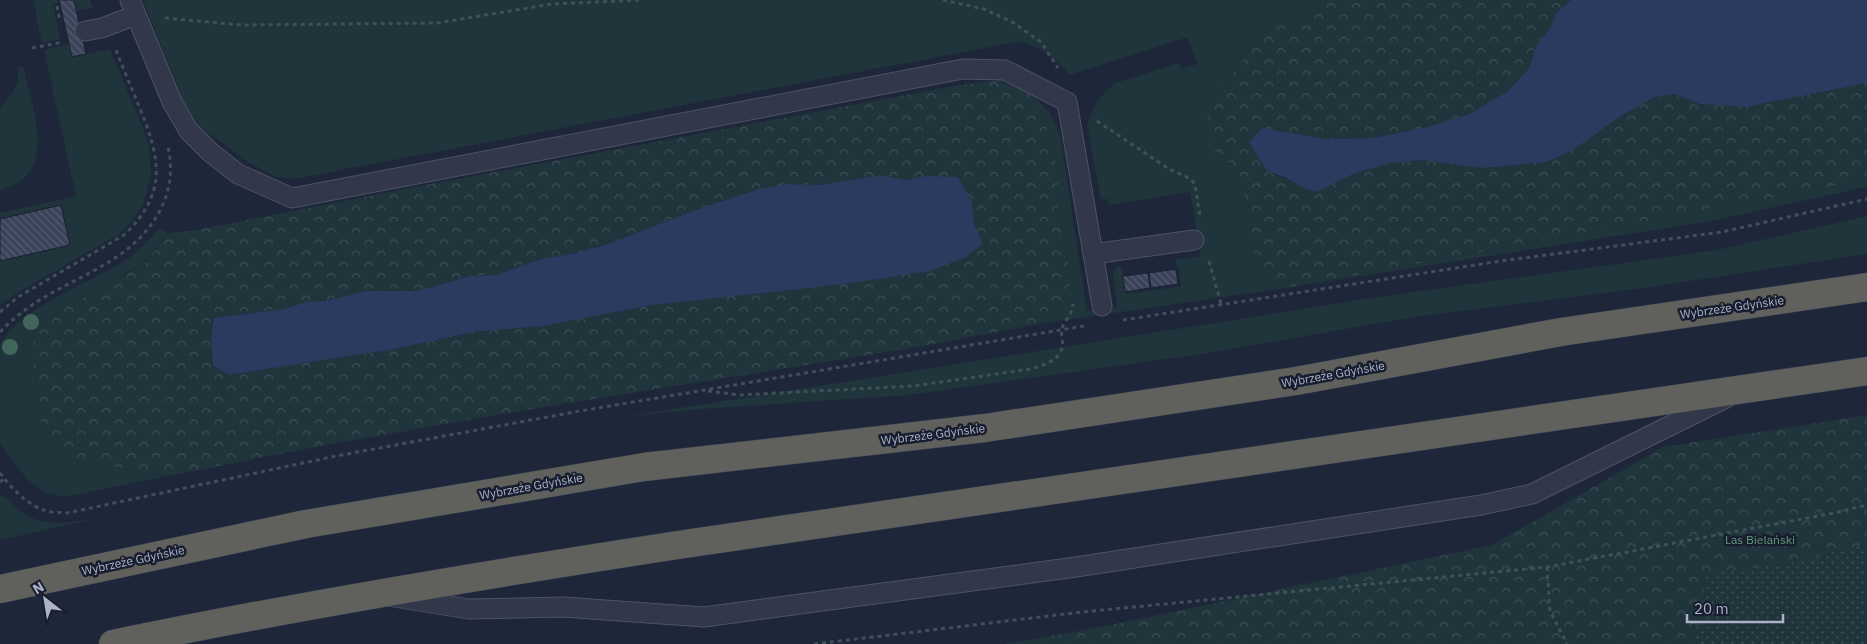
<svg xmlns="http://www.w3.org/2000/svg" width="1867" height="644" viewBox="0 0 1867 644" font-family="'IBM Plex Sans',sans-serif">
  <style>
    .grass { fill: #20343b }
    .forest { fill: url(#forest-crowns); fill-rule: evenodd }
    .park { fill: url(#park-dots) }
    .water { fill: #2c3a5f }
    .building { fill: url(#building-back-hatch); stroke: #1a2031 }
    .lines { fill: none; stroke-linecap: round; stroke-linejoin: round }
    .service-casing { stroke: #4d5365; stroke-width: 21 }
    .trunk-casing { stroke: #3a4052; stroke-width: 29 }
    .path { stroke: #3e5158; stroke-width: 3; stroke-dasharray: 4 4; stroke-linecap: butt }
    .service { stroke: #32384a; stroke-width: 19 }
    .trunk { stroke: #60605c; stroke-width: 28 }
    .tree { fill: #43665c }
    .labels { text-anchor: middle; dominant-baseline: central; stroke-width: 5; stroke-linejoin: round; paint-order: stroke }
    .street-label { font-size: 12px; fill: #acb3c7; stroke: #181e2f }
    .park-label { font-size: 12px; fill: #629a77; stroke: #181e2f }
  </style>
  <defs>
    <pattern id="forest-crowns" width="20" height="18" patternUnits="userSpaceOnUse" patternTransform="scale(1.25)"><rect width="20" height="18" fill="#20343b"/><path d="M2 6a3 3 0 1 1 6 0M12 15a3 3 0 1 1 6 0" fill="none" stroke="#3e4f56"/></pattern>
    <pattern id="park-dots" width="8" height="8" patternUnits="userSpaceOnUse" patternTransform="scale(1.25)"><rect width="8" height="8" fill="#20343b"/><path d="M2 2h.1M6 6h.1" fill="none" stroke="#3e4f56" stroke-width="1.8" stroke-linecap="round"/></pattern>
    <pattern id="building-back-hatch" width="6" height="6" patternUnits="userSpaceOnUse" patternTransform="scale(1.25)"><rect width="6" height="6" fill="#3a435a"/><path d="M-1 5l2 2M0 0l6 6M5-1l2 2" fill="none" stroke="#545c70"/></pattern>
  </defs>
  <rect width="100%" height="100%" fill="#1e263a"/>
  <!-- grass -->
  <path class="grass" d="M 33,0 L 59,0 L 60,2 L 53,4 L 60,39 L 42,43 Z
    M 74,0 L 90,0 L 93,8 L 76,11 Z
    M 143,0 L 1326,0 L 1310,16 L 1274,24 L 1257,42 L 1214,97 L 1212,149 L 1232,165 L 1252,212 L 1250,233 L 1286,288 L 1867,180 L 1867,187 L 1706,222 L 1286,288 L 1039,324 L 1064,297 L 1068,263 L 1058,204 L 1058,169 L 1038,100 L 1049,112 L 1060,133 L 1087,311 L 1117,307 L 1113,272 L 1117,267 L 1122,267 L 1126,294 L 1181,286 L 1179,267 L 1176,267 L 1175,260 L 1201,256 L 1190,192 L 1109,205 L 1108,199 L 1101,199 L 1087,125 L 1096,103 L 1104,93 L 1115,83 L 1179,63 L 1181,69 L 1197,64 L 1188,37 L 1069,75 C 1057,58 1039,45 1017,42 L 293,179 L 276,177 L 250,163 L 201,128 L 182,98 Z
    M 69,44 L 72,57 L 110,49 L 143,128 L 149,147 L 151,174 L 143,205 L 132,221 L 119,234 L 20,291 L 0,305 L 0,261 L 70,245 L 61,205 L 0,219 L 0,213 L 76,196 L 44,50 Z
    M 23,66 C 32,107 61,176 0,190 L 0,108 L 13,92 L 18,80 L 18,67 Z
    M 1867,216 L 1867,254 L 1651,287 L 1415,317 L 1202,354 L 909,395 L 702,409 L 623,417 L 1384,296 L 1717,250 Z
    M 159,228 L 168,233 L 147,261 L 50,316 L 34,373 L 39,416 L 52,445 L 69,460 L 168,476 L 64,497 L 43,492 L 27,479 L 0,444 L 0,344 C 25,303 94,283 133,255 C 143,248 151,237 159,228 Z
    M 0,495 C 11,500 18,511 28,516 C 50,528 76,521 99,518 L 0,540 Z"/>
  <!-- forest -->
  <path class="forest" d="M 1326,0 L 1571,0 L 1556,13 L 1550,28 L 1537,45 L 1529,68 L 1508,91 L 1469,114 L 1427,127 L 1374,138 L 1327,139 L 1262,128 L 1267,171 L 1317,192 L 1353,174 L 1390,163 L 1423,160 L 1482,168 L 1547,162 L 1621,116 L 1655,97 L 1675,94 L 1700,104 L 1867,83 L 1867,180 L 1286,288 L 1257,263 L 1250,233 L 1252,212 L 1232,165 L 1212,150 L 1206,122 L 1214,97 L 1257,42 L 1274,24 L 1310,16 Z
    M 998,80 L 1024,91 L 1038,100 L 1058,169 L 1058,204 L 1068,263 L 1069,284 L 1064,297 L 1039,324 L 912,348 L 538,408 L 331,444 L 168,476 L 69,460 L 52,445 L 39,416 L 34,373 L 34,338 L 50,316 L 147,262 L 168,233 L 197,230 L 415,187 L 948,87 ZM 881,175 L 906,180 L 972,202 L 974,224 L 652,305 L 543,326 L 474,332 L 395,349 L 229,375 L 214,318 L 284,309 L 306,302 L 325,301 L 365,291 L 417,291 L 470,276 L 497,275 L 541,259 L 577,253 L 614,242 L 687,213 L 784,184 L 819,185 Z
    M 1867,415 L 1867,644 L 1004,644 L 1101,627 L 1492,545 L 1663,447 Z"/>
  <!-- park -->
  <path class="park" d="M 1867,544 L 1867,644 L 1694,644 L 1707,574 L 1784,564 Z"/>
  <!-- water -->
  <path class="water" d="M 1571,0 L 1867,0 L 1867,83 L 1745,107 L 1700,104 L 1675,94 L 1655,97 L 1621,116 L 1573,150 L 1547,162 L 1482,168 L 1423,160 L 1390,163 L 1353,174 L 1317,192 L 1306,189 L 1284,177 L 1267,171 L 1249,142 L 1262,128 L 1327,139 L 1374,138 L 1427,127 L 1469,114 L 1508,91 L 1529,68 L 1537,45 L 1550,28 L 1556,13 Z
    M 881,175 L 906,180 L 926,176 L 958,177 L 972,202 L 974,224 L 983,244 L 966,257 L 930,271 L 844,284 L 652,305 L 543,326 L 474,332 L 395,349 L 229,375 L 213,365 L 211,337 L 214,318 L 284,309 L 306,302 L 325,301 L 365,291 L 417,291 L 470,276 L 497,275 L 541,259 L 577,253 L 614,242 L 687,213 L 756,190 L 784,184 L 819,185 Z"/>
  <!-- building -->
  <path class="building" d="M 59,0 L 74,0 L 86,54 L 72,57 Z
    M 61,205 L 70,245 L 0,261 L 0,219 Z
    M 1176,269 L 1178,284 L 1151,288 L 1149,273 Z
    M 1148,273 L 1150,288 L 1125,292 L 1123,276 Z"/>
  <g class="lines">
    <!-- service casing -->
    <g class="service-casing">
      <path id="service" d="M 130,0 L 172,102 L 189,131 L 210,152 L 238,174 L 292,198 L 963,69 L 1005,70 L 1067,102 L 1102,306
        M 85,31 L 102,28 L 136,15
        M 1093,254 L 1194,240
        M 394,597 L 469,609 L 563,607 L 704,617 L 1076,567 L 1481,505 L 1532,494 L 1728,397"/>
    </g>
    <!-- trunk casing -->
    <g class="trunk-casing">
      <path id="trunk" d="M 0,589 L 306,524 L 644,467 L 985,428 L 1296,381 L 1561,332 L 1867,287
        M 113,644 C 300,605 489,574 678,545 L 1867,371"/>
    </g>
    <!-- path -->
    <path class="path" d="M 943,0 L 984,9 L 1012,22 L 1041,42 L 1058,68
      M 57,6 L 60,22
      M 165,18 L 241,25 L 437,23 L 552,4 L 640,0
      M 32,48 L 63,42
      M 1097,121 L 1169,169 L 1191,179 L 1195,185 L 1200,216
      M 1209,261 L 1221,304
      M 0,312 L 18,297 L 124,235 C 169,192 160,158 139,106 C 131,87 123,68 116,50
      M 1123,320 L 1501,261 L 1722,232 L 1867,199
      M 0,332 C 10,322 20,313 32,305 C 57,288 87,276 112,260 C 152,235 179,195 168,147
      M 708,391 L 739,395 L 913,386 L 1031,369 C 1043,365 1059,361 1062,348 C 1064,341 1060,334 1062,328 C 1065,320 1073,313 1073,304
      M 0,473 C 11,488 28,506 47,511 C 53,513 60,512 67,513 L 336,456 L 580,411 L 1084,326
      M 0,482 L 4,479
      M 1547,567 L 1550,611 L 1567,644
      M 814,644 L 1082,612 L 1547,567 L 1834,513 L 1867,505"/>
    <!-- service -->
    <use href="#service" class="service"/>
    <!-- trunk -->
    <use href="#trunk" class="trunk"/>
  </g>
  <!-- trees -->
  <g class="tree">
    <circle cx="31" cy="322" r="8"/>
    <circle cx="10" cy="347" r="8"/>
  </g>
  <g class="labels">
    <!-- street labels -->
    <g class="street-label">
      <text transform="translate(1732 307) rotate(-8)">Wybrzeże Gdyńskie</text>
      <text transform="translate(1333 374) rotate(-10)">Wybrzeże Gdyńskie</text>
      <text transform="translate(933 434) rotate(-7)">Wybrzeże Gdyńskie</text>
      <text transform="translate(531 486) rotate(-10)">Wybrzeże Gdyńskie</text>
      <text transform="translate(133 560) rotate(-12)">Wybrzeże Gdyńskie</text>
    </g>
    <!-- park labels -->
    <g class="park-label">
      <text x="1760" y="539">Las Bielański</text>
    </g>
  </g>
  <!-- north arrow -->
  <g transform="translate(45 599) rotate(329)" stroke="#181e2f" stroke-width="4" paint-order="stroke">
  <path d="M0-4L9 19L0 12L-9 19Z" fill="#acb3c7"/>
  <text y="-8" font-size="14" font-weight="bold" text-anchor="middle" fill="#acb3c7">N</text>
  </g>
  <!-- scale -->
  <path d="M1687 614v8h96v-8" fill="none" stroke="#acb3c7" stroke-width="2.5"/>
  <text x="1694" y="614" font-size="15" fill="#acb3c7" stroke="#181e2f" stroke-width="4" paint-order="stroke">20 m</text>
</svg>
